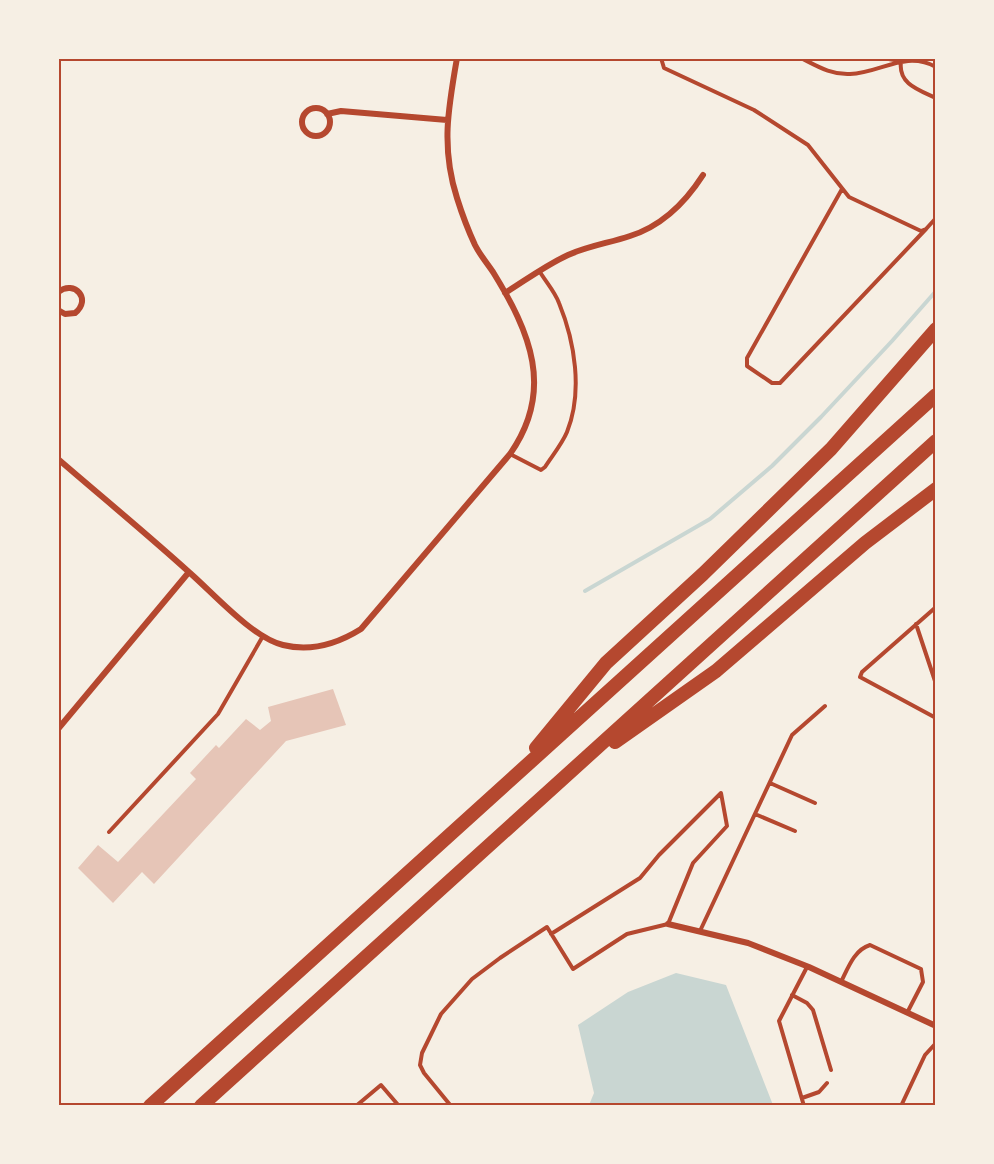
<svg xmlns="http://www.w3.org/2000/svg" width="994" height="1164" viewBox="0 0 994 1164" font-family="Overpass,sans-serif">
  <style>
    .water { fill: #c9d6d2 }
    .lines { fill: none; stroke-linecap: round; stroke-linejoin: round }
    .stream { stroke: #c9d6d2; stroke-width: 4 }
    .building { fill: #e6c5b7 }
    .service { stroke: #b5482f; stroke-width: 4 }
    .minor { stroke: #b5482f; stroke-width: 6 }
    .motorway { stroke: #b5482f; stroke-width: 14 }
    .neatline { fill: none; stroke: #b5482f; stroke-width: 2 }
  </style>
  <rect width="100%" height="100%" fill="#f6efe4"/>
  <!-- water -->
  <path class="water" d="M 676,973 L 726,985 L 773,1105 L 589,1105 L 594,1093 L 578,1025 L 628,992 Z"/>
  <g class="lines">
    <!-- stream -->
    <path class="stream" d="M 585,591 L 710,519 L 772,466 L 821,417 L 892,341 L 936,291"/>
  </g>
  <!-- building -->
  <path class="building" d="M 333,689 L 346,725 L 286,741 L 154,884 L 142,872 L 113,903 L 78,868 L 98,845 L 118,862 L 196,779 L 190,773 L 216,745 L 219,748 L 246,719 L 260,730 L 271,721 L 268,707 Z"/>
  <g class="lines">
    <!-- service -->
    <path class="service" d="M 661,58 L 664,68 L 754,110 L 808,145 L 849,197 L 921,231 L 926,229 L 936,218
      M 801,58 C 817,66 831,75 850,74 C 881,73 905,50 936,67
      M 883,58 L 900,61
      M 901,62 C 898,84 919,90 936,98
      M 842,189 L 747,358 L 747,366 L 772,383 L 780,383 L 926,229
      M 510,454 L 541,470 L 545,467 C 552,456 562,444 567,432 C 583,392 575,342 559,303 C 555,292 546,282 540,272
      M 936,607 L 862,672 L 860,677 L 936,718
      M 916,624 L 936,684
      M 770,783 L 815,803
      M 755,814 L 795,831
      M 109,832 L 218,714 L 263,636
      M 700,931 L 792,735 L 825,706
      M 841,982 C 848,968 854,950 870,945 L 921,969 L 923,982 L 907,1013
      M 792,995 L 807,1003 L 813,1010 L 831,1070
      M 802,1098 L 819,1092 L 827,1083
      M 356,1106 L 381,1085 L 399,1106
      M 451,1106 L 424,1073 L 420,1065 L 422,1053 L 441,1014 L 472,979 L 500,958 L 547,927 L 573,969 L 627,934 L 668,924 L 693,863 L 727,826 L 721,793 L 659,855 L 640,878 L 551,934
      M 804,1106 L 779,1021 L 807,967
      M 901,1106 L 925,1055 L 936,1043"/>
    <!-- minor -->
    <path class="minor" d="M302 122a14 14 0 1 1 28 0a14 14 0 1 1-28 0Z
      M 327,114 L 341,111 L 447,120
      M 58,292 C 75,279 92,300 75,313 L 65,314 L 58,310
      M 505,293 C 526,280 546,265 568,255 C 588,246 609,243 630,236 C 662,226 685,203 703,175
      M 58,459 C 102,497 147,534 190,573 C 214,594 253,638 283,645 C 311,652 337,644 361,629 L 510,454 C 555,390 530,332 493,272 C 487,263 480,255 475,245 C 468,230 462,214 457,198 C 441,148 448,109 457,58
      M 58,729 L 189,572
      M 668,924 L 748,943 L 809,967 L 936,1026"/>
    <!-- motorway -->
    <path class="motorway" d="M 615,742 L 716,671 L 865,543 L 936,489
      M 536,748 L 606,663 L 703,574 L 831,449 L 936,329
      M 150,1106 L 936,395
      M 201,1106 L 936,441"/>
  </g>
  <!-- border -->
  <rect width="994" height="1164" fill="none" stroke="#f6efe4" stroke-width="120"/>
  <rect x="60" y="60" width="874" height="1044" class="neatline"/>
</svg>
